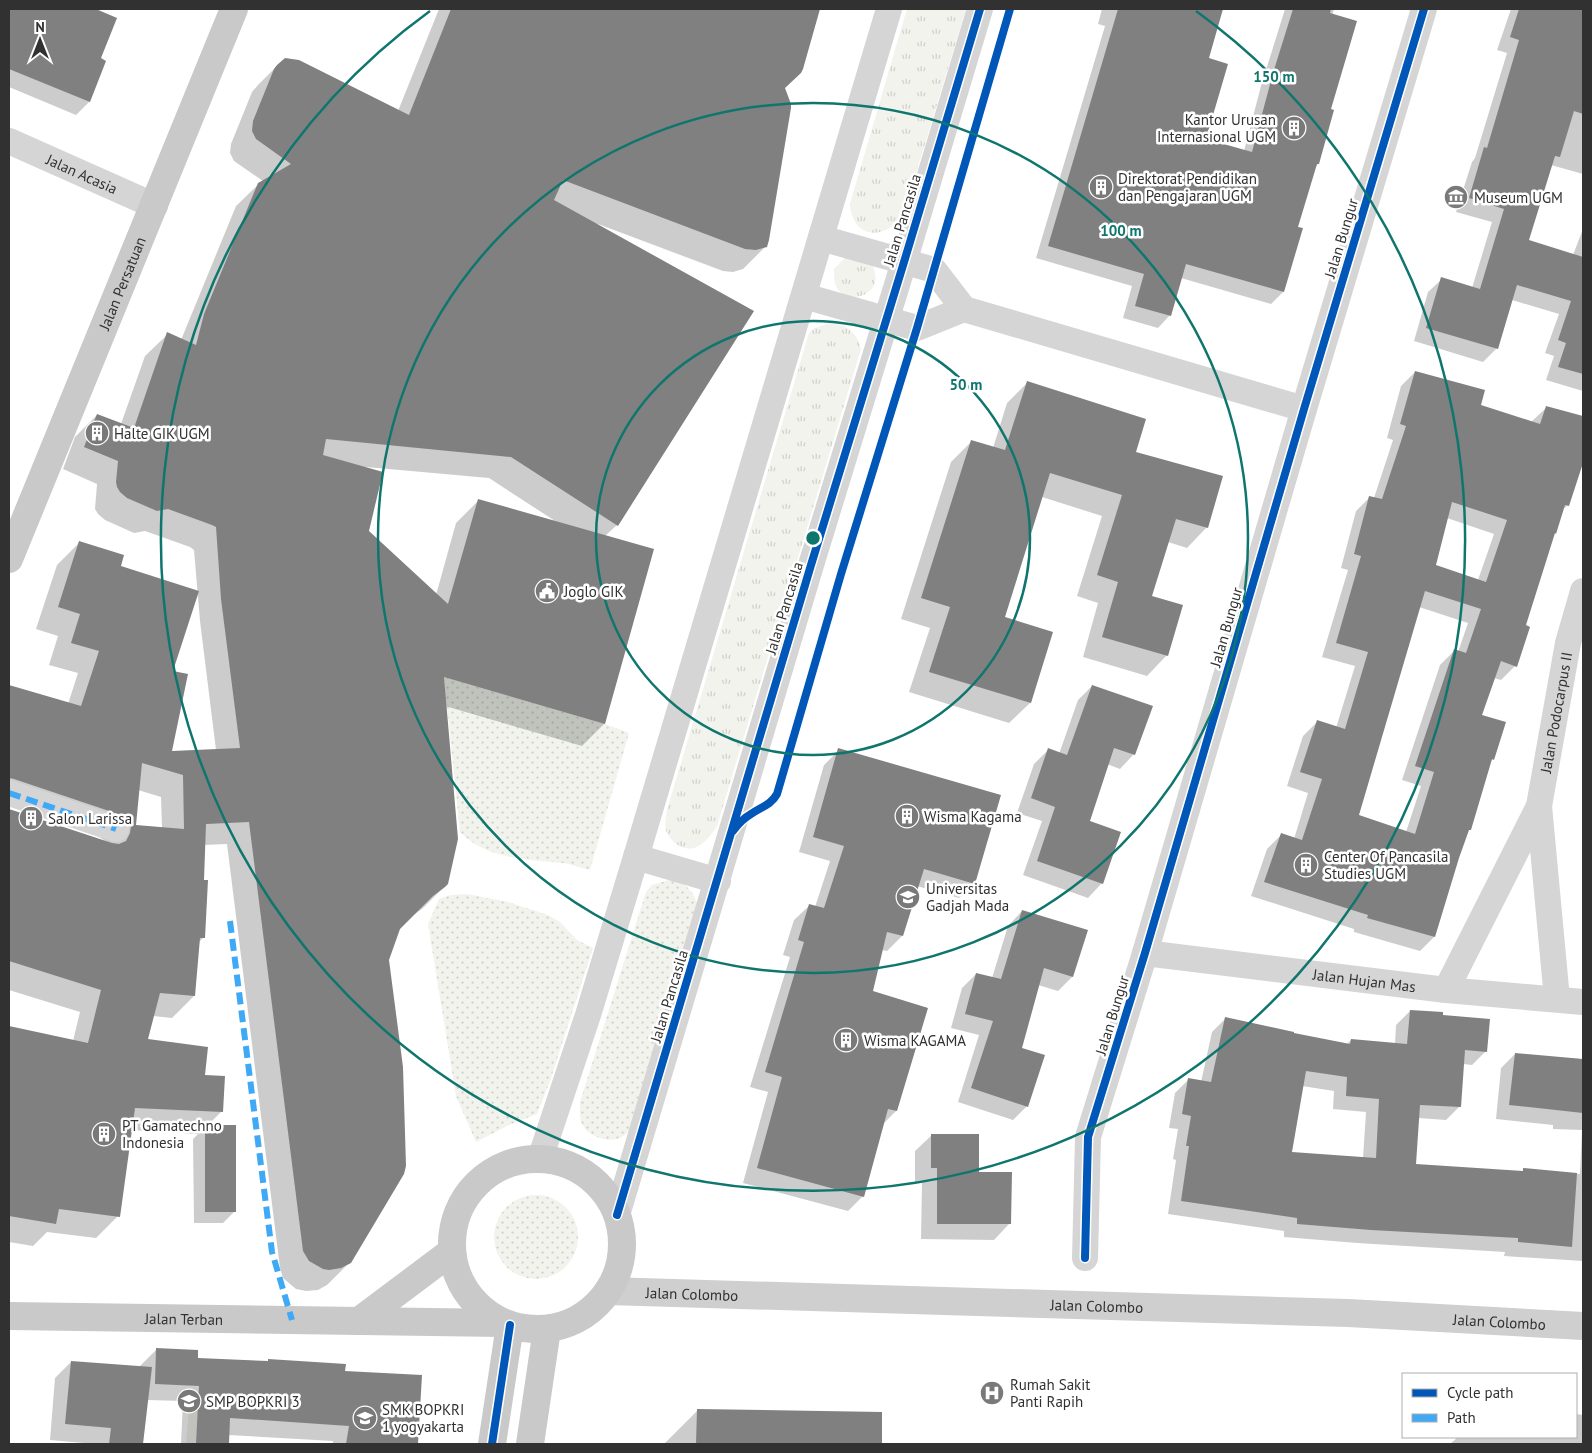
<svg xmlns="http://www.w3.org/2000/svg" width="1592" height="1453" viewBox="0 0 1592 1453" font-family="'PT Sans',sans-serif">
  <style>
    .grass { fill: url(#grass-tufts) }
    .park { fill: url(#park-dots) }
    .garden { fill: #f1f3ec }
    .shadow { fill: #0003; fill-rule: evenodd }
    .building { fill: #808080; fill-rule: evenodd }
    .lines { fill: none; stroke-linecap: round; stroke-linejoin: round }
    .minor { stroke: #d5d5d5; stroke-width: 26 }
    .secondary { stroke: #cfcfcf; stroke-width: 28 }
    .primary { stroke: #c9c9c9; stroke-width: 28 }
    .quiet { stroke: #3fa9f5; stroke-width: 6; stroke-dasharray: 12 6; stroke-linecap: butt }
    .cycleway-casing { stroke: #fff; stroke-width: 11 }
    .cycleway { stroke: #0057b8; stroke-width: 8 }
    .ring { fill: none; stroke: #0f766e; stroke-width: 2.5 }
    .labels { text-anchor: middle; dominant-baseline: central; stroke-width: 5; stroke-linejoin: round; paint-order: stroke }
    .poi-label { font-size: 15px; fill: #313131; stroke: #fff; text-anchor: start }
    .street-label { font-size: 15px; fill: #313131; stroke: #fff }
    .centre { fill: #0f766e; stroke: #fff; stroke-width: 2.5 }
    .ring-label { font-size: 15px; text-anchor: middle; font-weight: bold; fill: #0f766e; stroke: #fff; stroke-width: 5; stroke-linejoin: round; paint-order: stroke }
  </style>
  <defs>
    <pattern id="grass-tufts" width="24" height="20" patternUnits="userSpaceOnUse" patternTransform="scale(1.25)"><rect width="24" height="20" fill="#f1f3ec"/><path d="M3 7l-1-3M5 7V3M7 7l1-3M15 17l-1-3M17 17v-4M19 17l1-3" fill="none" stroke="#cfd1cb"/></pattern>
    <pattern id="park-dots" width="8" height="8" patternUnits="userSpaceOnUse" patternTransform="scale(1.25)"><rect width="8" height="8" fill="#f1f3ec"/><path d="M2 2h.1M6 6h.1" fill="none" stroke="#cfd1cb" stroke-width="1.8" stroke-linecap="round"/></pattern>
  </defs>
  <rect width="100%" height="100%" fill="#fff"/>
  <!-- grass -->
  <path class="grass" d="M 907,9 L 966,9 L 903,216 C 883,241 853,239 850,204 Z
    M 845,258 L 871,263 C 893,301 826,313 835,268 Z
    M 830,323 C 847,324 857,333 861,349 L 717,826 C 712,834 704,845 694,848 C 684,851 672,843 667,833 C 664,826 666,817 667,810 L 809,333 L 815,328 Z"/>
  <!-- park -->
  <path class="park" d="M 444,677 L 605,724 L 629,733 L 590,870 C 581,868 572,864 563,863 C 527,859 488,860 460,832 Z
    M 669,880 C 685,881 694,891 698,907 L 634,1123 C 630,1129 626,1135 620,1138 C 608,1143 590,1137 583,1126 C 579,1120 580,1110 580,1102 L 646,892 L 652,885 Z
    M 467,894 L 508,902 L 548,915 L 560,922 L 577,940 L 593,948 L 550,1081 L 537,1114 L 507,1126 L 476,1142 L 456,1096 L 428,924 L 439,899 L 451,895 Z
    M494 1237a42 42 0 1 1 84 0a42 42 0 1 1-84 0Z"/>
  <!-- garden -->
  <path class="garden" d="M 189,1406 L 216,1408 L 213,1444 L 186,1444 Z"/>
  <!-- shadow -->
  <path class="shadow" d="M 9,9 L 92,9 L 116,18 L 99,59 L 89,102 L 76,115 L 9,87 Z
    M 439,9 L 819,9 L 801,68 L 784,88 L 766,246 L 743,269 L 733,272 L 723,271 L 598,224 L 598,225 L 617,525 L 605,536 L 652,550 L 604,724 L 582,746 L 445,706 L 444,887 L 422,909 L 410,917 L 399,929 L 388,959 L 350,1262 L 327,1285 L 318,1290 L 306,1291 L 296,1289 L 283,1278 L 280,1268 L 227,844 L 204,845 L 204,937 L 198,943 L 194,996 L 172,1018 L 153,1016 L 147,1040 L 204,1076 L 222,1111 L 206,1127 L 235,1211 L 223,1223 L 194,1223 L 193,1139 L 198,1134 L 130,1130 L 118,1216 L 96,1238 L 47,1232 L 33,1246 L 9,1242 L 9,1027 L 73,1041 L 80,1012 L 9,990 L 9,810 L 107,842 L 99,837 L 9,806 L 9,689 L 11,687 L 68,704 L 78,673 L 49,665 L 58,636 L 36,629 L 57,565 L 79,543 L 119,567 L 171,672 L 171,752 L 216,750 L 200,621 L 194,550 L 190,547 L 145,531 L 134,533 L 105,520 L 98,514 L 95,509 L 97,484 L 63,469 L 75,437 L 97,415 L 121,424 L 145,356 L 168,334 L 181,340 L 236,206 L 259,184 L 263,181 L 234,161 L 230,153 L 231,144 L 252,92 L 258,85 L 281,62 L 398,111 ZM 366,467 L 489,478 L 555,521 L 479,500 L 456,523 L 436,595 L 368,532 ZM 138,790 L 161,797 L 162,828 L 135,826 Z
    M 1102,9 L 1221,9 L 1207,59 L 1205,140 L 1244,151 L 1261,86 L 1285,9 L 1334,9 L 1332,16 L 1329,110 L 1318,164 L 1315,167 L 1297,228 L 1283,292 L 1271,304 L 1181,278 L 1170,315 L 1158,328 L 1123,318 L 1132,286 L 1036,258 L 1105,26 L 1098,24 Z
    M 1511,9 L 1583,9 L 1583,174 L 1551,165 L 1527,241 L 1573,255 L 1583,229 L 1583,391 L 1546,380 L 1554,356 L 1545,353 L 1559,314 L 1512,300 L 1497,348 L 1483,362 L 1414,341 L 1428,292 L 1442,279 L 1472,288 L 1492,222 L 1456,212 L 1472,162 L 1475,158 L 1507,53 L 1497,50 Z
    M 1415,372 L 1480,406 L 1531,422 L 1546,408 L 1583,418 L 1583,458 L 1568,505 L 1562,510 L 1555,533 L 1553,535 L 1524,626 L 1515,666 L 1501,680 L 1494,678 L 1480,716 L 1493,759 L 1489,763 L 1458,857 L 1434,937 L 1420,951 L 1354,932 L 1354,929 L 1251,896 L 1267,849 L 1281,835 L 1294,839 L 1308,793 L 1287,786 L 1303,736 L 1317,722 L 1336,728 L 1355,666 L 1322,657 L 1348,570 L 1341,568 L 1356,511 L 1370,497 L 1374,498 L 1393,440 L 1387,438 L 1401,386 ZM 1447,518 L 1494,534 L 1478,580 L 1435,566 ZM 1419,607 L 1468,623 L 1458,652 L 1454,651 L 1440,665 L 1402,780 L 1421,786 L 1406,832 L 1357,816 Z
    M 1027,383 L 1134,452 L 1207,527 L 1187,548 L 1168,542 L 1151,597 L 1167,655 L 1147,676 L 1083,657 L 1098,603 L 1077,596 L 1102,516 L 1042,497 L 1003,618 L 1030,703 L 1009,723 L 909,692 L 930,628 L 901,619 L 951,462 L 972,441 L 993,448 L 1007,403 Z
    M 1092,686 L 1134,754 L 1120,769 L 1107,764 L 1088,822 L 1102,883 L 1088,898 L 1023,875 L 1042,821 L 1017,813 L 1034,764 L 1048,750 L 1059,754 L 1078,700 Z
    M 839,750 L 974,883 L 959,898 L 917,886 L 902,936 L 887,951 L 882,950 L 871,992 L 927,1008 L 896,1111 L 883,1124 L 863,1196 L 848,1211 L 743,1183 L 768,1092 L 750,1087 L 790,957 L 783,955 L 794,920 L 810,905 L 815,907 L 830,861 L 799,852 L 824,765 Z
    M 1022,911 L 1086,931 L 1072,977 L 1058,991 L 1038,985 L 1021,1049 L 1027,1106 L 1013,1120 L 958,1102 L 979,1035 L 951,1028 L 962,988 L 976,974 L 992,978 L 1008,926 Z
    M 1410,1011 L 1441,1016 L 1486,1051 L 1472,1065 L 1463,1064 L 1460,1106 L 1446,1120 L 1418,1118 L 1415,1165 L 1521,1172 L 1524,1170 L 1580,1174 L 1582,1130 L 1553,1129 L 1553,1125 L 1496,1119 L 1501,1068 L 1515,1054 L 1553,1060 L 1583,1062 L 1583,1261 L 1504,1256 L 1505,1252 L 1357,1243 L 1284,1237 L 1284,1231 L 1168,1214 L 1176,1160 L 1173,1159 L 1178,1129 L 1169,1128 L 1175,1093 L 1188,1080 L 1201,1082 L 1212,1032 L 1225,1019 L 1292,1034 L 1347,1044 L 1351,1040 L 1395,1044 L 1396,1025 ZM 1302,1086 L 1334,1091 L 1333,1109 L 1366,1112 L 1363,1158 L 1291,1153 Z
    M 932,1135 L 978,1173 L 1010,1223 L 994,1240 L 921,1239 L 922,1183 L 915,1183 L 915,1151 Z
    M 157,1349 L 197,1359 L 344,1372 L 420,1377 L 417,1444 L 333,1444 L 333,1441 L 228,1435 L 227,1444 L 181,1444 L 183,1401 L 147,1400 L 142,1444 L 95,1444 L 50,1440 L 55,1378 L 71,1362 L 140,1367 L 140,1366 Z
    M 698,1410 L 881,1413 L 880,1444 L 664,1444 Z
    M 1576,1414 L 1583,1415 L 1583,1444 L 1450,1444 L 1458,1437 L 1576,1437 Z"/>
  <!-- building -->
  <path class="building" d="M 9,9 L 96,9 L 117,18 L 101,58 L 106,61 L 90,102 L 9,69 Z
    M 451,9 L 820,9 L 803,69 L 801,73 L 785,88 L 791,104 L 791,108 L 769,240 L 767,247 L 756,250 L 745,249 L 563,180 L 554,200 L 754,311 L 618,526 L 511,457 L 326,439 L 323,455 L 383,472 L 369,531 L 448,604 L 478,499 L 654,549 L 605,724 L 444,677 L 458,839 L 448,884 L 445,887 L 433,896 L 400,929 L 389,960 L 403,1067 L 406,1166 L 404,1174 L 351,1263 L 341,1268 L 329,1270 L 323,1269 L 309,1261 L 303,1251 L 249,822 L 206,824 L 204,880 L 208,880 L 205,938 L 200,938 L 195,996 L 160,993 L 148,1039 L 208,1047 L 205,1075 L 225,1076 L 223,1112 L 135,1108 L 120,1217 L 59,1209 L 56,1224 L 9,1216 L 9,1026 L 88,1043 L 101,990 L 9,961 L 9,809 L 112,843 L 119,844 L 126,841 L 130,833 L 131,826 L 128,819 L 121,815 L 14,779 L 9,778 L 9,685 L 81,706 L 99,651 L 71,643 L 80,614 L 58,607 L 79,541 L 124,555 L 121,566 L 199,591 L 173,671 L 188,674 L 172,751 L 240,748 L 221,599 L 216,527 L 212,525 L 168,509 L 157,511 L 127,498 L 120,492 L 117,487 L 116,482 L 118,461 L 84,447 L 97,414 L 134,428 L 167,332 L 196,345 L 204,314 L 258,183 L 291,164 L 256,139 L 252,131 L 253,121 L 274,69 L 277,65 L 285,58 L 299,60 L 409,115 ZM 142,763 L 183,775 L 184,829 L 136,825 Z
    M 1118,9 L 1223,9 L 1209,58 L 1228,64 L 1206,139 L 1252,152 L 1273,73 L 1293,9 L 1331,9 L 1330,13 L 1357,21 L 1331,109 L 1334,110 L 1319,164 L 1317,164 L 1298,227 L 1303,228 L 1284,292 L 1186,264 L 1171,316 L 1135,306 L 1144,274 L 1048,246 Z
    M 1519,9 L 1583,9 L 1583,114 L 1574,111 L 1560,157 L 1555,156 L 1529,240 L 1583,257 L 1583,374 L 1558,367 L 1566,343 L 1558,340 L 1571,301 L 1517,285 L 1498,349 L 1426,328 L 1441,277 L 1480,289 L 1504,209 L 1469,198 L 1484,147 L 1487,148 L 1519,40 L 1510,37 Z
    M 1415,371 L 1485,390 L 1481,405 L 1540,424 L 1546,406 L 1583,416 L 1583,463 L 1569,506 L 1565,505 L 1556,534 L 1555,533 L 1526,625 L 1530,627 L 1517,667 L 1501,661 L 1482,715 L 1506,722 L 1494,760 L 1492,759 L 1471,830 L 1469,830 L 1459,858 L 1435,937 L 1367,918 L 1368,915 L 1264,882 L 1281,833 L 1302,840 L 1322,779 L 1300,772 L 1317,720 L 1345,729 L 1368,652 L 1336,643 L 1361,556 L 1354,554 L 1369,496 L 1382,499 L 1406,426 L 1400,424 ZM 1452,502 L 1507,520 L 1486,582 L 1436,565 ZM 1425,591 L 1481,609 L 1466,653 L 1454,649 L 1415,766 L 1434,772 L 1415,834 L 1359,815 Z
    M 1027,381 L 1146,419 L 1136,452 L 1223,476 L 1208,528 L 1176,519 L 1152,596 L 1183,605 L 1168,656 L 1102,637 L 1118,582 L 1097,575 L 1122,495 L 1050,473 L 1005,617 L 1053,632 L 1031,703 L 929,672 L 950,607 L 921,598 L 971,440 L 1005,450 Z
    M 1092,685 L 1153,706 L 1135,755 L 1114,748 L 1090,821 L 1121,832 L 1103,884 L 1037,861 L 1055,807 L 1031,798 L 1048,748 L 1067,755 Z
    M 838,748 L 1001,795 L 975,884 L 924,869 L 903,936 L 887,932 L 873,991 L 928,1008 L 897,1111 L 888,1109 L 864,1197 L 757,1168 L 782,1077 L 765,1072 L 804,942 L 798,940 L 809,904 L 824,908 L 844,846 L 813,837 Z
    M 1022,910 L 1088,930 L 1073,977 L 1044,968 L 1022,1048 L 1045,1055 L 1028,1107 L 971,1088 L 993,1021 L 965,1014 L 976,973 L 1001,979 Z
    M 1410,1010 L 1443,1012 L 1443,1015 L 1490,1019 L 1487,1052 L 1465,1050 L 1461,1107 L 1420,1105 L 1416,1164 L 1523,1171 L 1523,1168 L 1577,1173 L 1572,1247 L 1518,1242 L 1518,1238 L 1371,1230 L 1297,1224 L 1297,1218 L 1181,1201 L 1189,1146 L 1186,1146 L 1191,1116 L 1182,1114 L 1188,1078 L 1211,1082 L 1225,1017 L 1294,1032 L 1294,1033 L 1350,1044 L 1351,1039 L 1407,1044 ZM 1306,1071 L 1347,1077 L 1346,1096 L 1379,1099 L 1376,1158 L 1292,1152 Z
    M 1515,1053 L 1583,1059 L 1583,1113 L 1509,1105 Z
    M 205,1125 L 236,1125 L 236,1212 L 205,1212 Z
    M 931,1134 L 979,1134 L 979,1172 L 1012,1172 L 1011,1224 L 937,1224 L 937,1168 L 931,1168 Z
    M 156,1348 L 198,1350 L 198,1358 L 268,1361 L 268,1359 L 346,1364 L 345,1371 L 422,1375 L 418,1444 L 346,1444 L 349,1426 L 230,1418 L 229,1444 L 196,1444 L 199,1386 L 155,1384 Z
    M 71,1361 L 152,1367 L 143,1444 L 109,1444 L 111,1428 L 65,1424 Z
    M 697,1409 L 882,1412 L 882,1444 L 696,1444 Z"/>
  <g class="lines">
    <!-- minor -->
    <g class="minor">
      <path id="s1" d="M 9,141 L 155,206"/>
      <path d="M 821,238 L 934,270 L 964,309 L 1304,409"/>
      <path d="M 804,296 L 917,328 L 964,309"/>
      <path d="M 9,793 L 116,829"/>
      <path d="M 636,857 L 718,881"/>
      <path id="s2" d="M 1145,953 L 1446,990 L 1583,1002"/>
      <path d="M 1446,990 L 1539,806"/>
      <path id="s3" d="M 1557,999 L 1539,806 L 1568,643 L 1583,591"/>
      <path d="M 540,1159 L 588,1015 L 636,857 L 889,9"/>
      <path d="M 617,1215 L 811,565 L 904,262 L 980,9"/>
      <path d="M 1085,1258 L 1088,1137 L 1145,953 L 1304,409 L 1424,9"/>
    </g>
    <!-- secondary -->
    <path class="secondary" id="s4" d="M 608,1291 L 1348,1313 L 1583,1326"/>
    <!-- primary -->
    <g class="primary">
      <path id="s5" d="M 9,559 L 234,9"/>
      <circle cx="537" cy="1244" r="85"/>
      <path id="s6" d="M 9,1316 L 502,1323"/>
      <path d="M 359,1321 L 451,1252"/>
      <path d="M 492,1444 L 510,1325"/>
      <path d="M 530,1444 L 547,1329"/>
    </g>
    <!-- quiet -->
    <path class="quiet" d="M 9,793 L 116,829
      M 230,921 L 272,1252 L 292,1320"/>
    <!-- cycleway casing -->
    <g class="cycleway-casing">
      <path id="cycleway" d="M 733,831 C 738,824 744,818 751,814 C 761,807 771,805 777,794 L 841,574 L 917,328 L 1010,9
        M 617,1215 L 811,565 L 904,262 L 980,9
        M 1085,1258 L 1088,1137 L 1145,953 L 1304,409 L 1424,9
        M 492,1444 L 510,1325"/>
    </g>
    <!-- cycleway -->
    <use href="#cycleway" class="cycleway"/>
  </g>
  <!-- distance rings -->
  <g class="ring">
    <circle cx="813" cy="538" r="217"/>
    <circle cx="813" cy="538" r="435"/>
    <path d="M1196 11A652 652 0 1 1 430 11"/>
  </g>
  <!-- icons -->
  <defs>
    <g id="building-disc" transform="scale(1.25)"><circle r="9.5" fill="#797979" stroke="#fff"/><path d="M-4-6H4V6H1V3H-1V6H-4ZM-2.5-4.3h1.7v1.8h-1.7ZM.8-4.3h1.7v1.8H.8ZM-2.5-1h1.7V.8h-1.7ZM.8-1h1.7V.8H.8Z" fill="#fff"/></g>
    <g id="museum-disc" transform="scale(1.25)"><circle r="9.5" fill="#797979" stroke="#fff"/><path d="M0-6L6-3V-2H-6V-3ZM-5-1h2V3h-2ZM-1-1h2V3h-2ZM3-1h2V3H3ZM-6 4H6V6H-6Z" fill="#fff"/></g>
    <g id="civic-disc" transform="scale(1.25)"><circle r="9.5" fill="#797979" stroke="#fff"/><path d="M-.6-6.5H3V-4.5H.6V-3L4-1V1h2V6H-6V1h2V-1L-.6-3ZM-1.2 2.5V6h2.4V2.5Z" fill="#fff"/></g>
    <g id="university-disc" transform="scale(1.25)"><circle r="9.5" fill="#797979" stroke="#fff"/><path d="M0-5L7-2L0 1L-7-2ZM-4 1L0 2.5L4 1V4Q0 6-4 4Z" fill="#fff"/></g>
    <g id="hospital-disc" transform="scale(1.25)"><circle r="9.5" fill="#797979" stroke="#fff"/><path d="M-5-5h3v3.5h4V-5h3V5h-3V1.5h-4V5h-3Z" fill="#fff"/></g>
    <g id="school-disc" transform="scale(1.25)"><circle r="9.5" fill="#797979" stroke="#fff"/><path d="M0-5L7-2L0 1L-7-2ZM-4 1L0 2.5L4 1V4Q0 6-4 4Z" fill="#fff"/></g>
  </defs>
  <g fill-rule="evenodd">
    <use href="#building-disc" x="1294" y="128"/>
    <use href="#building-disc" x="1101" y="187"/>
    <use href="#museum-disc" x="1456" y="197"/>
    <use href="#building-disc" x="97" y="433"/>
    <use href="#civic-disc" x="547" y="591"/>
    <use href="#building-disc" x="907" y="816"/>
    <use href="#building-disc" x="31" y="818"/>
    <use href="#building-disc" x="1306" y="865"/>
    <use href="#university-disc" x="908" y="897"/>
    <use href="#building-disc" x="846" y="1040"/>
    <use href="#building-disc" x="104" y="1134"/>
    <use href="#hospital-disc" x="992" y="1393"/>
    <use href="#school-disc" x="189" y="1401"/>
    <use href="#school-disc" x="365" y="1418"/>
  </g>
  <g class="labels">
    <!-- poi labels -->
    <g class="poi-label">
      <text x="1276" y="119" text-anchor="end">Kantor Urusan<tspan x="1276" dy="17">Internasional UGM</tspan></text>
      <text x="1118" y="178">Direktorat Pendidikan<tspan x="1118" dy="17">dan Pengajaran UGM</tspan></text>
      <text x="1474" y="197">Museum UGM</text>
      <text x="114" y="433">Halte GIK UGM</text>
      <text x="564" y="591">Joglo GIK</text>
      <text x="924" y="816">Wisma Kagama</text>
      <text x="48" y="818">Salon Larissa</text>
      <text x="1324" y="856">Center Of Pancasila<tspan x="1324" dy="17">Studies UGM</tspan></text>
      <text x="926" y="888">Universitas<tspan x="926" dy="17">Gadjah Mada</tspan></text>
      <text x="864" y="1040">Wisma KAGAMA</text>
      <text x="122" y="1125">PT Gamatechno<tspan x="122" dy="17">Indonesia</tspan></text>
      <text x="1010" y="1384">Rumah Sakit<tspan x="1010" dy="17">Panti Rapih</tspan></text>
      <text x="206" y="1401">SMP BOPKRI 3</text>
      <text x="382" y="1409">SMK BOPKRI<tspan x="382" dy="17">1 yogyakarta</tspan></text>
    </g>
    <!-- street labels -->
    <g class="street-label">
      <text stroke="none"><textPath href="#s1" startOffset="80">Jalan Acasia</textPath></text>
      <text transform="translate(902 220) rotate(-73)">Jalan Pancasila</text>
      <text transform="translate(1341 238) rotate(-73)">Jalan Bungur</text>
      <text stroke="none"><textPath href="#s5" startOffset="298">Jalan Persatuan</textPath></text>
      <text transform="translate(784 608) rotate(-73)">Jalan Pancasila</text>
      <text transform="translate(1226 627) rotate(-74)">Jalan Bungur</text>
      <text stroke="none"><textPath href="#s3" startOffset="289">Jalan Podocarpus II</textPath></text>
      <text stroke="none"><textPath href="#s2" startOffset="221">Jalan Hujan Mas</textPath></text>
      <text transform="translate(669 996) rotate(-73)">Jalan Pancasila</text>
      <text transform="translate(1112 1015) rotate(-73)">Jalan Bungur</text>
      <text stroke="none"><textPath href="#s4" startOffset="84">Jalan Colombo</textPath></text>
      <text stroke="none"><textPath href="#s4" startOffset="489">Jalan Colombo</textPath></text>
      <text stroke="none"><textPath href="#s6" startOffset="175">Jalan Terban</textPath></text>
      <text stroke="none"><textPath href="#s4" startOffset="892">Jalan Colombo</textPath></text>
    </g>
  </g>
  <circle cx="813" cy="538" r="8" class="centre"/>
  <g class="ring-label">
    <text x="1274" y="82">150 m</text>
    <text x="1121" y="236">100 m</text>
    <text x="966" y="390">50 m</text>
  </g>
  <!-- border -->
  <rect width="1592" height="1453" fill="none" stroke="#313131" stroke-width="20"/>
  <!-- legend -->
  <rect x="1402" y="1373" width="175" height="65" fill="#ffffff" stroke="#adadad"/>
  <rect x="1412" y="1389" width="25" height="8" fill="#0057b8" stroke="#adadad"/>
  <text x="1447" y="1398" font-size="15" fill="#313131">Cycle path</text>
  <rect x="1412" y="1414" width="25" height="8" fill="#3fa9f5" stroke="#adadad"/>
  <text x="1447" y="1423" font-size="15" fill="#313131">Path</text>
  <!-- north arrow -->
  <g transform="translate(40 40)" stroke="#ffffff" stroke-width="4" paint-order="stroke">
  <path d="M0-4L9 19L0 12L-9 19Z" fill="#313131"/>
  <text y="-8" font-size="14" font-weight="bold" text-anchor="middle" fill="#313131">N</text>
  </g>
</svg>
